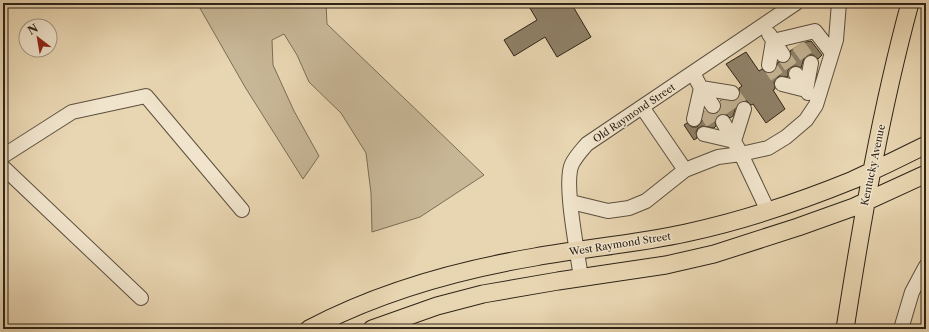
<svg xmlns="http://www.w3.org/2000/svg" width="929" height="332" viewBox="0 0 929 332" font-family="'Libre Caslon Text',serif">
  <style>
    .green { fill: #c8b797; stroke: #7b6e57 }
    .building { fill: #8f8067; stroke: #2e2417 }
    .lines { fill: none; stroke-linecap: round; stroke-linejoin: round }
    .minor-tunnel { stroke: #c3b292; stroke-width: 14; stroke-dasharray: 14 7; stroke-linecap: butt }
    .minor-casing { stroke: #5c503e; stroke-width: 16 }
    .major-casing { stroke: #2e2417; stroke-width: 19 }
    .minor { stroke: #f0e4cc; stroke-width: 14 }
    .major { stroke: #e8d5b1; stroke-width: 17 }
    .labels { text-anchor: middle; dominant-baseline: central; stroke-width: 3; stroke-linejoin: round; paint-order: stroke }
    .street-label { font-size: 10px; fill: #2e2417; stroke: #f0e4cc }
  </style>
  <rect width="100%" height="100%" fill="#e8d5b1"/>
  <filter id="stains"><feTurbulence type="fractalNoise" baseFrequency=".005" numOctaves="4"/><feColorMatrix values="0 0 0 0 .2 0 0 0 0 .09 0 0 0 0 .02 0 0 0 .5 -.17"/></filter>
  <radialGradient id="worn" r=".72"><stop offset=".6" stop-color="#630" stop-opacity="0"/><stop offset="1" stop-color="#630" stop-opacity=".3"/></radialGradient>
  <!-- green -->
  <path class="green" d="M 197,3 L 326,3 L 327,24 L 484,175 L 420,217 L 372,232 L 371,193 L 366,153 L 341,113 L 309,82 L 297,55 L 284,34 L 272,40 L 273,65 L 294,111 L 319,156 L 303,179 L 245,87 Z"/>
  <!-- building -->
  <path class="building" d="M 527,3 L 571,3 L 591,37 L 557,57 L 545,37 L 514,56 L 504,40 L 537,20 Z
    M 811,41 L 822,55 L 818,59 L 813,55 L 808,55 L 804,58 L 801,68 L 796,66 L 792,67 L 788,70 L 788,77 L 779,76 L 774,82 L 775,89 L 773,90 L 785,109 L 766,123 L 753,104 L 751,105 L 747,101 L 742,101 L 736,106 L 733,116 L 730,118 L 727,115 L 719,114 L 716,118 L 715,122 L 716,126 L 714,128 L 702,126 L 698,128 L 696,132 L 697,138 L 694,140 L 684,125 L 687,123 L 692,127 L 697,127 L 702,121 L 704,112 L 706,111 L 709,113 L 713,114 L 717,113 L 721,109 L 721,105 L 720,101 L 722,100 L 735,101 L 738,99 L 740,95 L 739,88 L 742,86 L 726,64 L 746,52 L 759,71 L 762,69 L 767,73 L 772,73 L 776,70 L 778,62 L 784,63 L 790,59 L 791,55 L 790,51 L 802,43 Z"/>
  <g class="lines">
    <!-- minor-tunnel -->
    <path class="minor-tunnel" d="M 798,45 L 811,63
      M 783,55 L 796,74
      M 769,65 L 782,84
      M 732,93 L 744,109
      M 722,100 L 733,116
      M 713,106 L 723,122
      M 705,111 L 715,127"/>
    <!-- minor casing -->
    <g class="minor-casing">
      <path id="minor" d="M 769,34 L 783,55
        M 773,41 L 815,31 L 832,53
        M 769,65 L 773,41
        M 693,73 L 701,88 L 713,106
        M 796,74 L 808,93
        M 782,84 L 806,90 L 811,63
        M 701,88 L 732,93
        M 642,107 L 685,170 L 718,157 L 741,154 L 768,211
        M 694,119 L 701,88
        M 723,122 L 741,154 L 768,148 L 786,137 L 806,120 L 816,105 L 836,40 L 839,3
        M 704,134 L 734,141
        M 734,141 L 744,109
        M 3,156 L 72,112 L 146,96 L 242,210
        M 3,167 L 141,298
        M 571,202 L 608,211 L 629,208 L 646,201 L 685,170
        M 581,278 C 578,254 563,182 572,164 C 576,156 581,151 587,144 L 796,3
        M 901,329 L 912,292 L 926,266"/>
    </g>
    <!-- major casing -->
    <g class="major-casing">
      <path id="major" d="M 309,329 C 379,292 458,270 535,257 C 585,248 636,244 686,233 C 742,221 799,202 853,180 C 877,169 902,157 926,145
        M 372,329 L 437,306 L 483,294 L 558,281 L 666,265 L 714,254 L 798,227 L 854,207 L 926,174
        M 845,329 C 862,220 881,110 910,3"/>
    </g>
    <!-- minor -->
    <use href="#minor" class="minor"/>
    <!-- major -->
    <use href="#major" class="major"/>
  </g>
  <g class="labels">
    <!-- street labels -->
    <g class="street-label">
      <text transform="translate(634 113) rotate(-34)">Old Raymond Street</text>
      <text transform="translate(873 165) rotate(-78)">Kentucky Avenue</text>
      <text transform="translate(620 244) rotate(-9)">West Raymond Street</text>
    </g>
  </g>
  <!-- margin -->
  <rect width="929" height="332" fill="none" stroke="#e8d5b1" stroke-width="16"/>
  <rect x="4" y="4" width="921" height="324" fill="none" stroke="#2e2417" stroke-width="2"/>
  <rect x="8" y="8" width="913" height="316" fill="none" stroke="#2e2417"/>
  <!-- north arrow -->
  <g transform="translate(38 38) rotate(329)"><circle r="19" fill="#f0e4cc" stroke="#a29784"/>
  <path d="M0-3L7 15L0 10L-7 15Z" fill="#8f2418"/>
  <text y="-6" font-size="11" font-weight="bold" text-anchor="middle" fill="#2e2417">N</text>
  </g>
  <rect width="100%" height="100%" filter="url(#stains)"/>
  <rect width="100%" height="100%" fill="url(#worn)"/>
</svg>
